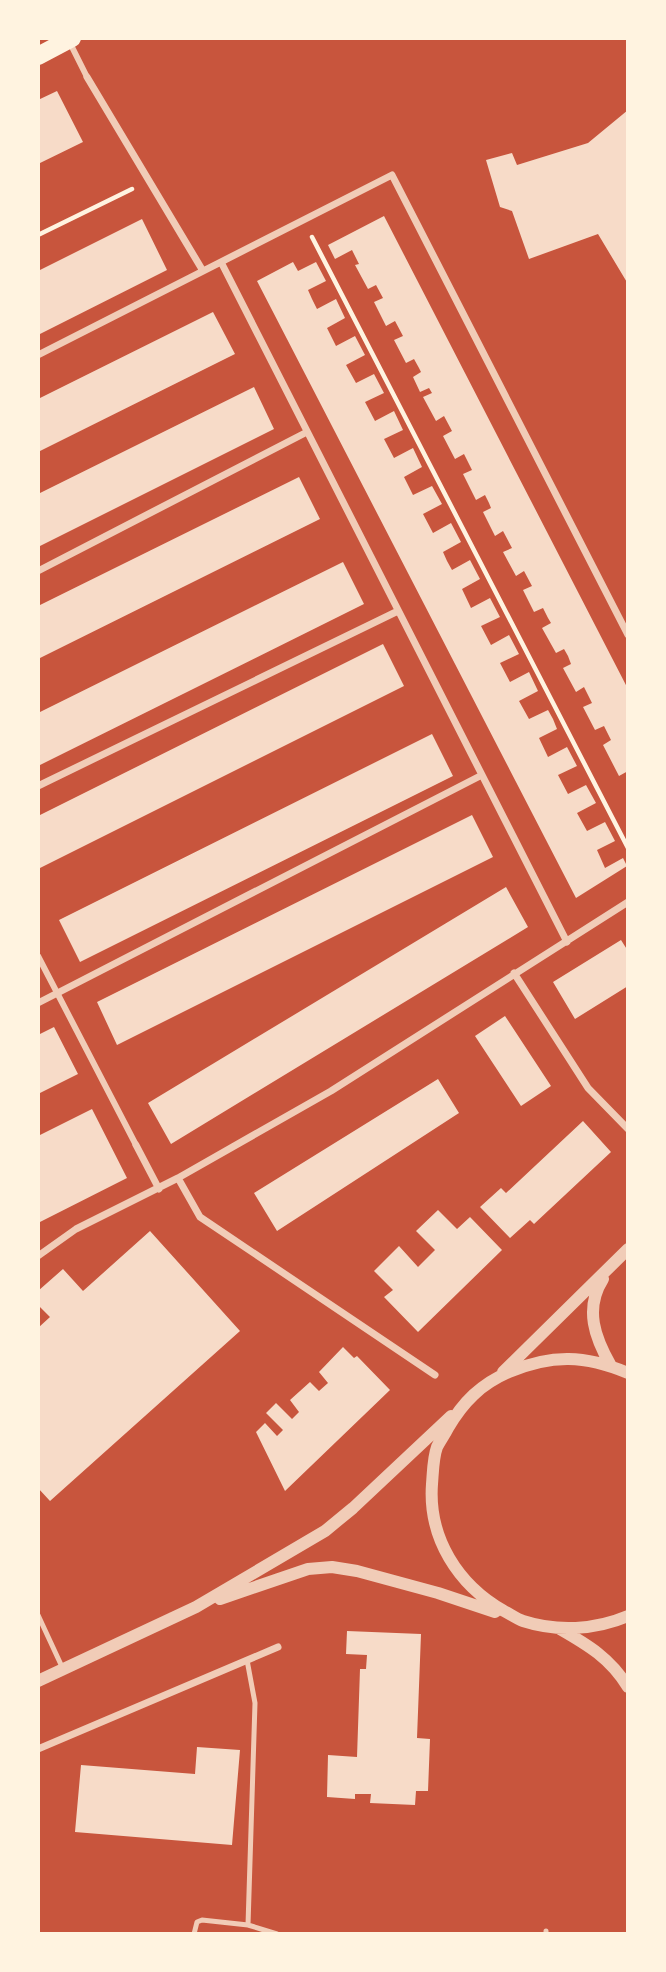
<svg xmlns="http://www.w3.org/2000/svg" width="666" height="1972" viewBox="0 0 666 1972" font-family="'Exo 2',sans-serif">
  <style>
    .building { fill: #f7dbc8 }
    .lines { fill: none; stroke-linecap: round; stroke-linejoin: round }
    .path { stroke: #fff3e0; stroke-width: 4.5 }
    .service { stroke: #f1ccb7; stroke-width: 5 }
    .pedestrian { stroke: #f1ccb7; stroke-width: 6 }
    .minor { stroke: #f1ccb7; stroke-width: 7 }
    .tertiary { stroke: #f1ccb7; stroke-width: 12 }
    .primary { stroke: #fff3e0; stroke-width: 18 }
  </style>
  <rect width="100%" height="100%" fill="#c8553d"/>
  <!-- building -->
  <path class="building" d="M 57,91 L 83,142 L 38,164 L 38,100 Z
    M 628,110 L 628,284 L 598,234 L 529,259 L 512,211 L 500,207 L 486,160 L 512,153 L 517,165 L 588,143 Z
    M 384,216 L 628,689 L 628,771 L 619,776 L 603,745 L 611,740 L 604,726 L 595,730 L 583,707 L 592,703 L 584,687 L 576,692 L 563,668 L 571,664 L 568,656 L 564,649 L 556,653 L 542,628 L 551,623 L 548,618 L 543,608 L 534,612 L 523,590 L 532,586 L 524,571 L 516,576 L 503,552 L 512,548 L 503,531 L 495,536 L 483,512 L 491,508 L 489,503 L 485,495 L 476,500 L 463,474 L 472,470 L 464,454 L 455,459 L 443,436 L 452,431 L 444,416 L 436,421 L 423,397 L 432,393 L 429,388 L 420,392 L 413,377 L 421,372 L 419,368 L 414,359 L 406,363 L 394,340 L 403,336 L 395,321 L 386,326 L 374,302 L 383,298 L 376,285 L 368,289 L 355,265 L 359,264 L 352,250 L 335,259 L 328,245 Z
    M 142,219 L 167,270 L 38,335 L 38,271 Z
    M 293,262 L 298,271 L 316,262 L 326,281 L 308,290 L 312,299 L 317,309 L 336,299 L 345,318 L 327,328 L 336,346 L 355,336 L 365,355 L 346,365 L 356,383 L 374,374 L 384,393 L 365,402 L 375,421 L 394,411 L 403,430 L 384,439 L 394,458 L 413,448 L 422,467 L 404,477 L 413,495 L 432,486 L 442,504 L 423,514 L 433,533 L 451,523 L 461,542 L 443,552 L 447,561 L 452,570 L 470,560 L 480,579 L 462,589 L 471,608 L 490,598 L 500,617 L 481,626 L 491,645 L 509,635 L 519,654 L 500,663 L 510,682 L 529,672 L 538,691 L 519,701 L 529,719 L 548,710 L 553,719 L 557,729 L 539,738 L 548,757 L 567,747 L 577,766 L 558,775 L 568,794 L 586,785 L 596,803 L 577,813 L 587,831 L 605,822 L 615,841 L 597,850 L 605,868 L 623,858 L 627,866 L 576,898 L 257,281 Z
    M 213,312 L 235,354 L 38,452 L 38,399 Z
    M 254,387 L 274,429 L 38,547 L 38,494 Z
    M 299,477 L 320,519 L 38,659 L 38,606 Z
    M 343,562 L 364,604 L 38,766 L 38,713 Z
    M 383,644 L 404,686 L 38,869 L 38,816 Z
    M 432,734 L 453,776 L 80,962 L 59,920 Z
    M 472,815 L 493,857 L 117,1045 L 97,1002 Z
    M 506,887 L 528,927 L 171,1144 L 148,1103 Z
    M 621,940 L 628,951 L 628,986 L 575,1019 L 553,982 Z
    M 505,1016 L 551,1086 L 521,1106 L 475,1036 Z
    M 54,1027 L 78,1074 L 38,1094 L 38,1035 Z
    M 438,1079 L 459,1113 L 277,1231 L 254,1193 Z
    M 92,1109 L 127,1178 L 38,1223 L 38,1136 Z
    M 583,1121 L 611,1152 L 534,1224 L 530,1220 L 510,1238 L 480,1207 L 501,1188 L 506,1193 Z
    M 438,1210 L 457,1229 L 470,1217 L 502,1250 L 418,1332 L 384,1297 L 393,1290 L 374,1271 L 399,1246 L 418,1267 L 435,1250 L 416,1231 Z
    M 150,1231 L 240,1331 L 50,1501 L 38,1488 L 38,1328 L 50,1317 L 38,1305 L 38,1291 L 63,1269 L 83,1291 Z
    M 343,1347 L 354,1358 L 357,1356 L 390,1390 L 285,1491 L 256,1432 L 265,1423 L 277,1436 L 283,1430 L 266,1413 L 276,1403 L 292,1419 L 299,1412 L 290,1400 L 310,1382 L 319,1391 L 328,1383 L 319,1372 Z
    M 347,1631 L 421,1634 L 417,1738 L 430,1739 L 428,1791 L 416,1791 L 415,1805 L 370,1803 L 371,1794 L 355,1794 L 355,1799 L 327,1797 L 328,1755 L 357,1757 L 360,1669 L 366,1669 L 367,1655 L 346,1654 Z
    M 197,1747 L 240,1750 L 232,1845 L 75,1832 L 81,1765 L 195,1774 Z"/>
  <g class="lines">
    <!-- path -->
    <path class="path" d="M 38,235 L 132,189
      M 312,237 L 628,848"/>
    <!-- service -->
    <path class="service" d="M 38,1615 L 63,1669
      M 248,1925 L 277,1934
      M 194,1934 L 197,1922 L 202,1920 L 248,1925 L 255,1703 L 247,1660
      M 546,1934 L 546,1931"/>
    <!-- pedestrian -->
    <path class="pedestrian" d="M 69,41 L 87,77
      M 38,956 L 136,1145"/>
    <!-- minor -->
    <path class="minor" d="M 87,77 L 203,271
      M 221,262 L 567,942
      M 38,355 L 392,175 L 628,635
      M 38,571 L 307,432
      M 38,786 L 398,611
      M 514,973 L 588,1088 L 628,1129
      M 38,1003 L 482,775
      M 136,1145 L 159,1189
      M 178,1178 L 200,1217 L 435,1375
      M 38,1256 L 76,1229 L 178,1178 L 331,1091 L 628,902
      M 38,1749 L 278,1647"/>
    <!-- tertiary -->
    <path class="tertiary" d="M 603,1279 C 584,1309 595,1338 611,1366
      M 503,1372 L 628,1249
      M 628,1373 C 585,1355 552,1354 509,1372 C 481,1384 463,1402 448,1428 C 445,1434 440,1441 437,1447 C 433,1458 433,1472 432,1484 C 428,1538 458,1585 504,1611 C 510,1614 517,1619 523,1621 C 557,1632 595,1630 628,1616
      M 220,1599 L 308,1569 L 332,1567 L 357,1571 L 438,1593 L 495,1612
      M 560,1629 C 588,1645 610,1658 628,1687
      M 38,1681 L 196,1607 L 325,1531 L 353,1508 L 451,1416"/>
    <!-- primary -->
    <path class="primary" d="M 38,56 L 72,38"/>
  </g>
  <!-- border -->
  <rect width="666" height="1972" fill="none" stroke="#fff3e0" stroke-width="80"/>
</svg>
